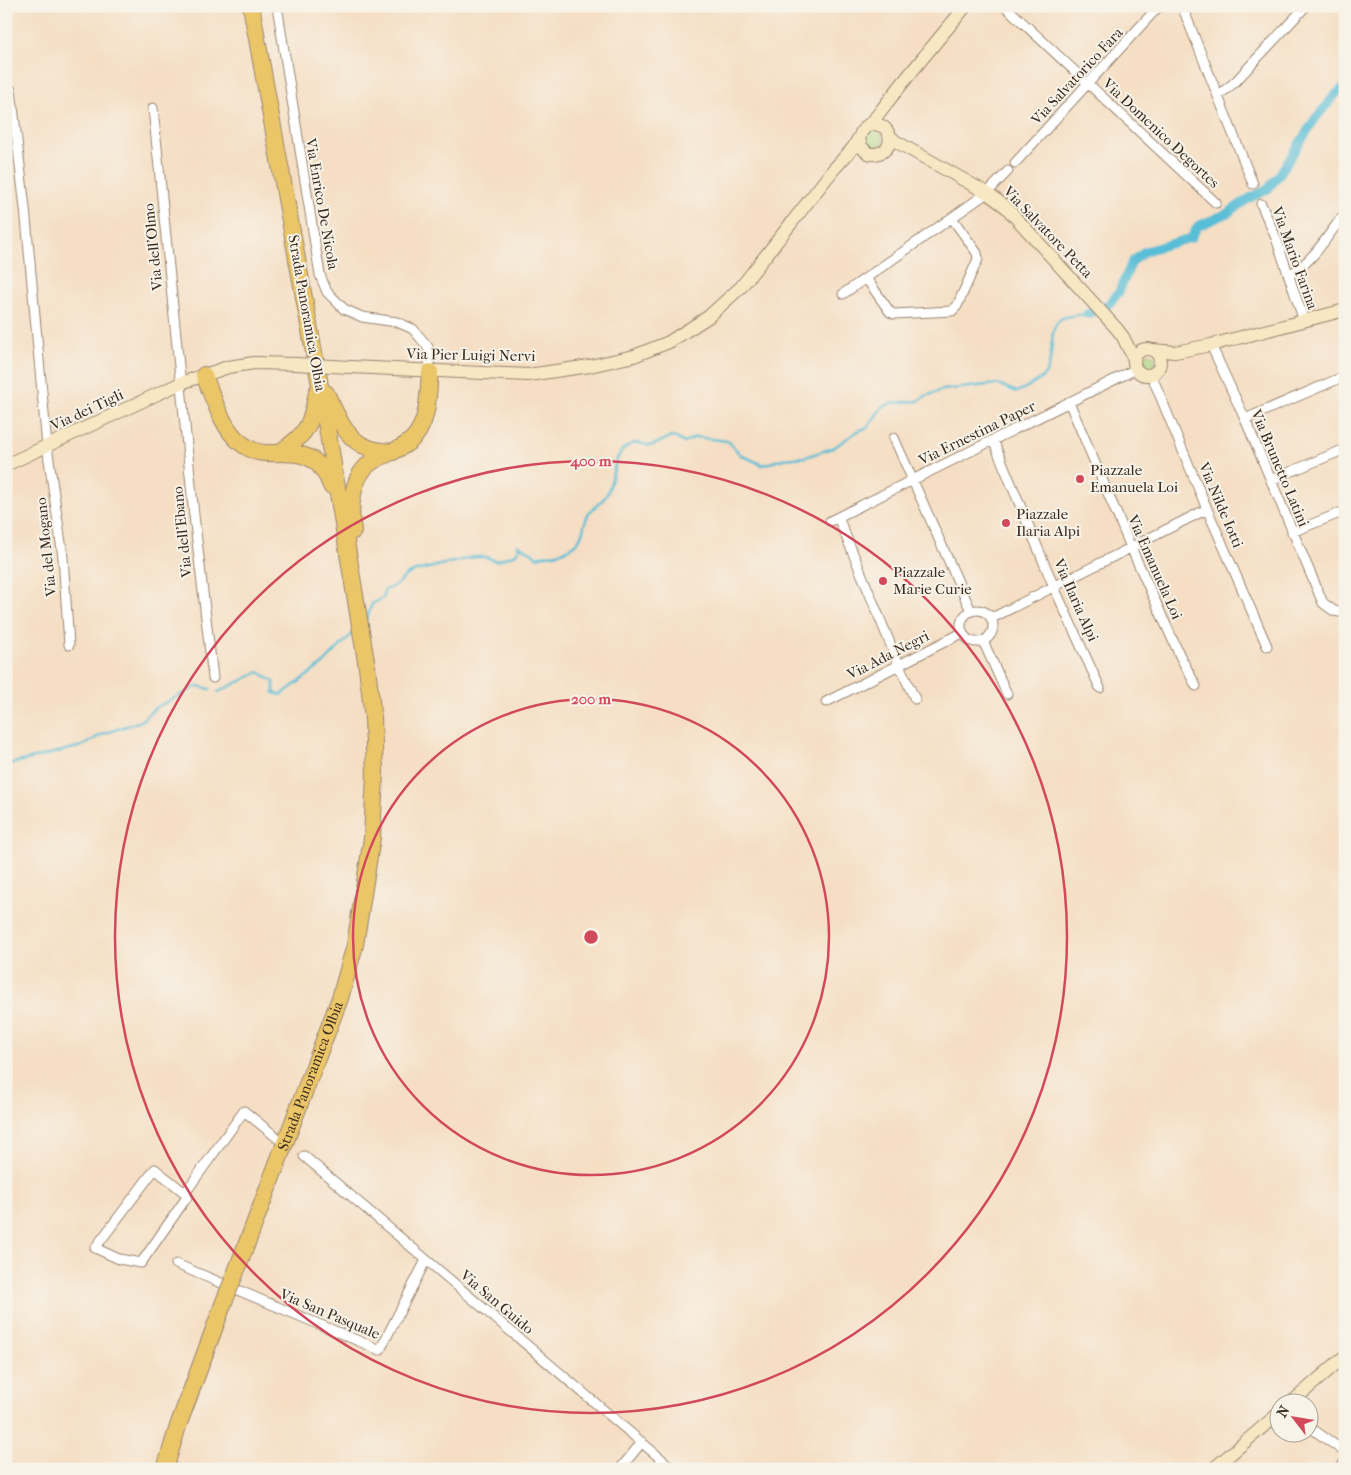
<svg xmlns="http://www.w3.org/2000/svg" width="1351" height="1475" viewBox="0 0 1351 1475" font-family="'IM FELL French Canon',serif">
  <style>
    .green { fill: #acd27b; stroke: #747e4c }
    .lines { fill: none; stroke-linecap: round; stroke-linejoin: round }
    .stream { stroke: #58bdd6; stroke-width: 2.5 }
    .canal { stroke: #58bdd6; stroke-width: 9 }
    .street-casing { stroke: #988470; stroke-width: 11 }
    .secondary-casing { stroke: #988470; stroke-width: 14 }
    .highway-casing { stroke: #988470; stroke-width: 18 }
    .street { stroke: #fff; stroke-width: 9 }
    .secondary { stroke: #f7e8c3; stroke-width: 12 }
    .highway { stroke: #ebc669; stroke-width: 16 }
    .secondary-bridge-casing { stroke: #988470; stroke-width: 14; stroke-linecap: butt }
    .highway-bridge-casing { stroke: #988470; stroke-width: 18; stroke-linecap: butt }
    .secondary-bridge { stroke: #f7e8c3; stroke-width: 12 }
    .highway-bridge { stroke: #ebc669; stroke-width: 16 }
    .ring { fill: none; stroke: #d1495b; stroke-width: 2.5 }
    .poi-dot { fill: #d1495b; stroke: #f7f3e8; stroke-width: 2 }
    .labels { text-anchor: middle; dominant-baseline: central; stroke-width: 4; stroke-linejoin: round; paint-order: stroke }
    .street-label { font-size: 15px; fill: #3b2a1e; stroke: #f7f3e8 }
    .poi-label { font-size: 15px; fill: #3b2a1e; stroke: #f7f3e8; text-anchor: start }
    .centre { fill: #d1495b; stroke: #f7f3e8; stroke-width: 2.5 }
    .ring-label { font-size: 15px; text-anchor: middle; font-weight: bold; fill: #d1495b; stroke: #f7f3e8; stroke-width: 4; stroke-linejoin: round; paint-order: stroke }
  </style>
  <rect width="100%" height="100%" fill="#f7f3e8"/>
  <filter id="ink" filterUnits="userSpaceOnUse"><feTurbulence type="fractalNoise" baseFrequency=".02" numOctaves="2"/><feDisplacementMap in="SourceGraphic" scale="10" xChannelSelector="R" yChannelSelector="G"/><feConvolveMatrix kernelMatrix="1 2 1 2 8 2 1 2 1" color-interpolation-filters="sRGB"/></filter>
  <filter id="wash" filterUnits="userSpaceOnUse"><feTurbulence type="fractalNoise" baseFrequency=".0096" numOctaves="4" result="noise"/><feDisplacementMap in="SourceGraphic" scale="20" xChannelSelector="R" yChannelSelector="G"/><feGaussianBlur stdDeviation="1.12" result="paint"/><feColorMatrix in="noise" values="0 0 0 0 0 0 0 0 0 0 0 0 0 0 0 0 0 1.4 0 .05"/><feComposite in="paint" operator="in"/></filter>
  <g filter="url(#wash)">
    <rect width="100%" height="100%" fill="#f5dec3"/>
    <!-- green -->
    <path class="green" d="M865 139a9 9 0 1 1 18 0a9 9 0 1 1-18 0Z
      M1138 362a9 9 0 1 1 18 0a9 9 0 1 1-18 0Z"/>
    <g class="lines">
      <!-- stream -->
      <path class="stream" d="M 366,620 L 372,604 L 383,598 L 384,591 L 399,583 L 406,575 L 416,571 L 474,557 L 486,557 L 496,561 L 516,554 L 519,549 L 518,545 L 533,553 L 536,557 C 551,554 570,554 580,538 C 584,531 584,521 589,513 C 594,506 603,502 607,494 C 615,477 611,454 631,444 C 639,440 646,447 653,445 C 667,441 669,431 684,443 L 695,437 L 728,441 L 741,455 L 763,465 L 783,459 L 805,457 L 833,448 L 858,431 L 868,427 L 882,407 L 892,403 L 918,401 L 926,396 L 942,390 L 997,384 L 1017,392 C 1026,387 1039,383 1046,373 C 1055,359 1047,328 1061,319 C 1067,315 1080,315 1087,314
        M 218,692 L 259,672 L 274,682 L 274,693 L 281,695 L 323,664 L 355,631
        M 6,765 L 82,746 L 103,734 L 141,721 L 155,708 L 198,686 L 210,689"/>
      <!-- canal -->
      <path class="canal" d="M 1087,314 L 1108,305 L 1119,292 L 1132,262 L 1145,251 L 1191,238 L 1198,226 L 1228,213 L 1248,199 L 1268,189 L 1279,175 L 1315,119 L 1334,96 L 1345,86"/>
    </g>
  </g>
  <g filter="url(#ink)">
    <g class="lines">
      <!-- street casing -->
      <g class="street-casing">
        <path id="street" d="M 277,6 L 320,275 L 327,292 L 344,309 L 362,317 L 397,322 L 413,329 L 428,347 L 430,372
          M 1005,6 L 1216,203
          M 1182,6 L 1253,184
          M 11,90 L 25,208 L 47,446 L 63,557 L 69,645
          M 1219,95 L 1235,82 L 1306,6
          M 153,108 L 194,515 L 213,678
          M 1015,163 L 1159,6
          M 1261,204 L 1276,238 L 1304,321
          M 1289,275 C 1313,262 1328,235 1345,213
          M 866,278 L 890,312 L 894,314 L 952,311 L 957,306 L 978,259 L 977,253 L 952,218
          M 843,294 L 987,193 L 1008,171
          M 1211,345 L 1245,419 L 1323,603 L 1334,611 L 1345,613
          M 1151,374 L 1207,509 L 1267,646
          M 1069,402 L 1133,552 L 1180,656 L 1196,686
          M 1245,419 L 1345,376
          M 894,438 L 971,611
          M 993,440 L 1054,587 L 1100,688
          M 1271,480 L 1345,449
          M 838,517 L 899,665 L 915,699
          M 830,521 L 1136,369
          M 1292,532 L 1345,511
          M961 626a16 16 0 1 1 32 0a16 16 0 1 1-32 0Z
          M 990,617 L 996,616 L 1207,509
          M 983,641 L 1007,694
          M 826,702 L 962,633
          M 304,1156 L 673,1469
          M 155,1169 L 185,1193 L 187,1197 L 141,1263 L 119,1259 L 95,1248 Z
          M 185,1193 L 244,1111 L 285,1144
          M 176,1264 L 380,1350 L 426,1260
          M 1308,1426 L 1345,1452
          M 620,1469 L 642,1442
          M 1339,1469 L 1345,1462"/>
      </g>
      <!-- secondary casing -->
      <g class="secondary-casing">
        <path id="secondary" d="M 872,124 C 894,123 896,152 875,154 C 865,155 856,143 861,133 C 864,126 872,124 876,117 C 905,79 935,43 966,6
          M 890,136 L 895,141 L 987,193 L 1006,207 L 1117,329 L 1123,337 L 1134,359
          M1134 362a13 13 0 1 1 26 0a13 13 0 1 1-26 0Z
          M 1153,350 L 1175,352 L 1211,345 L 1345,310
          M 350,367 L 528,375 L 590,366 L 634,356 L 669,342 L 708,317 L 741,287 L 833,170 L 853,148 L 859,137
          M 6,465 L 181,383 L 228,367 L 254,363 L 296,364
          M 1292,1402 L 1345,1356
          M 1213,1469 L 1278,1414"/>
      </g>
      <!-- highway casing -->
      <g class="highway-casing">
        <g id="highway">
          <path d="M 204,375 C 212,395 223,430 241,443 C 247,448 257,453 265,453 C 286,454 308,449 322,469 C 326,474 329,479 331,486"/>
          <path d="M 326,393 C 337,415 345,440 369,448 C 376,451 385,451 393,452"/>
          <path d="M 280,452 C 308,434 311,424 317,392"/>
          <path d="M 353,531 C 349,508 351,475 373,461 C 389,452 408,448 418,432 C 429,415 428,391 430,372"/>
          <path id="s1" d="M 239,1264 L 340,998 L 355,945 L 372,838 L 375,773 L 373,718 L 367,667 L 319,380 L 251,6"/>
          <path d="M 165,1469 L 178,1426 L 224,1302"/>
        </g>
      </g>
      <!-- street -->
      <use href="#street" class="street"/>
      <!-- secondary -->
      <use href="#secondary" class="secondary"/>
      <!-- highway -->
      <use href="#highway" class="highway"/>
      <!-- secondary-bridge casing -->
      <g class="secondary-bridge-casing">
        <path id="secondary-bridge" d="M 296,364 L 350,367"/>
      </g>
      <!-- highway-bridge casing -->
      <g class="highway-bridge-casing">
        <path id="highway-bridge" d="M 224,1302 L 239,1264"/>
      </g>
      <!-- secondary-bridge -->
      <use href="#secondary-bridge" class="secondary-bridge"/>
      <!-- highway-bridge -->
      <use href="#highway-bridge" class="highway-bridge"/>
    </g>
  </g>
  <!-- distance rings -->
  <g class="ring">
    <circle cx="591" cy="937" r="238"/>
    <circle cx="591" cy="937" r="476"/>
  </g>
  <!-- markers -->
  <g class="poi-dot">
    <circle cx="1080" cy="479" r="5"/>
    <circle cx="1006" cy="523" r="5"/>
    <circle cx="883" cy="581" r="5"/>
  </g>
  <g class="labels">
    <!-- street labels -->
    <g class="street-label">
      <text transform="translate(1077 76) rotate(-47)">Via Salvatorico Fara</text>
      <text transform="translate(1161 133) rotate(43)">Via Domenico Degortes</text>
      <text transform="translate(322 204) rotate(80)">Via Enrico De Nicola</text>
      <text transform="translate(1048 232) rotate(46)">Via Salvatore Petta</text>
      <text transform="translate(153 247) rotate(-96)">Via dell'Olmo</text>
      <text transform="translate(1295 258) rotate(70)">Via Mario Farina</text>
      <text transform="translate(307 313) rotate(80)">Strada Panoramica Olbia</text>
      <text transform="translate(471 355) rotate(1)">Via Pier Luigi Nervi</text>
      <text transform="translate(87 410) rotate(-25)">Via dei Tigli</text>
      <text transform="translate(977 433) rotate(-26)">Via Ernestina Paper</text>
      <text transform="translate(1280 468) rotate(67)">Via Brunetto Latini</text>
      <text transform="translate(1221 505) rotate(67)">Via Nilde Iotti</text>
      <text transform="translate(182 532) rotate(-96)">Via dell'Ebano</text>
      <text transform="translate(46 547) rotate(-96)">Via del Mogano</text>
      <text transform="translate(1155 567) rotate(66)">Via Emanuela Loi</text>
      <text transform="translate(1076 600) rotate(66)">Via Ilaria Alpi</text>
      <text transform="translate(888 655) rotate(-27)">Via Ada Negri</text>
      <text stroke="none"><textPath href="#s1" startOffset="201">Strada Panoramica Olbia</textPath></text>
      <text transform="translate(497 1302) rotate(40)">Via San Guido</text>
      <text transform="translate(330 1314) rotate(23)">Via San Pasquale</text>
    </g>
    <!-- poi labels -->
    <g class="poi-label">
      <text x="1090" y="470">Piazzale<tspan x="1090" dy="17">Emanuela Loi</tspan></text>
      <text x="1016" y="514">Piazzale<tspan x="1016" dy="17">Ilaria Alpi</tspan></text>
      <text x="893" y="572">Piazzale<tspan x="893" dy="17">Marie Curie</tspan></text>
    </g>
  </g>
  <circle cx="591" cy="937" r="8" class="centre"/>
  <g class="ring-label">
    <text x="591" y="466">400 m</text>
    <text x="591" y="704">200 m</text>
  </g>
  <!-- margin -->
  <rect width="1351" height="1475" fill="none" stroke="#f7f3e8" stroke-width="25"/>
  <!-- north arrow -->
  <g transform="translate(1294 1418) rotate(301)"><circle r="24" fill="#f7f3e8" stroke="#aca397"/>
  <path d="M0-4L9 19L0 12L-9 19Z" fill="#d1495b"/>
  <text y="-8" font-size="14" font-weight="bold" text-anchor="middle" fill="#3b2a1e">N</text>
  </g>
</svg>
